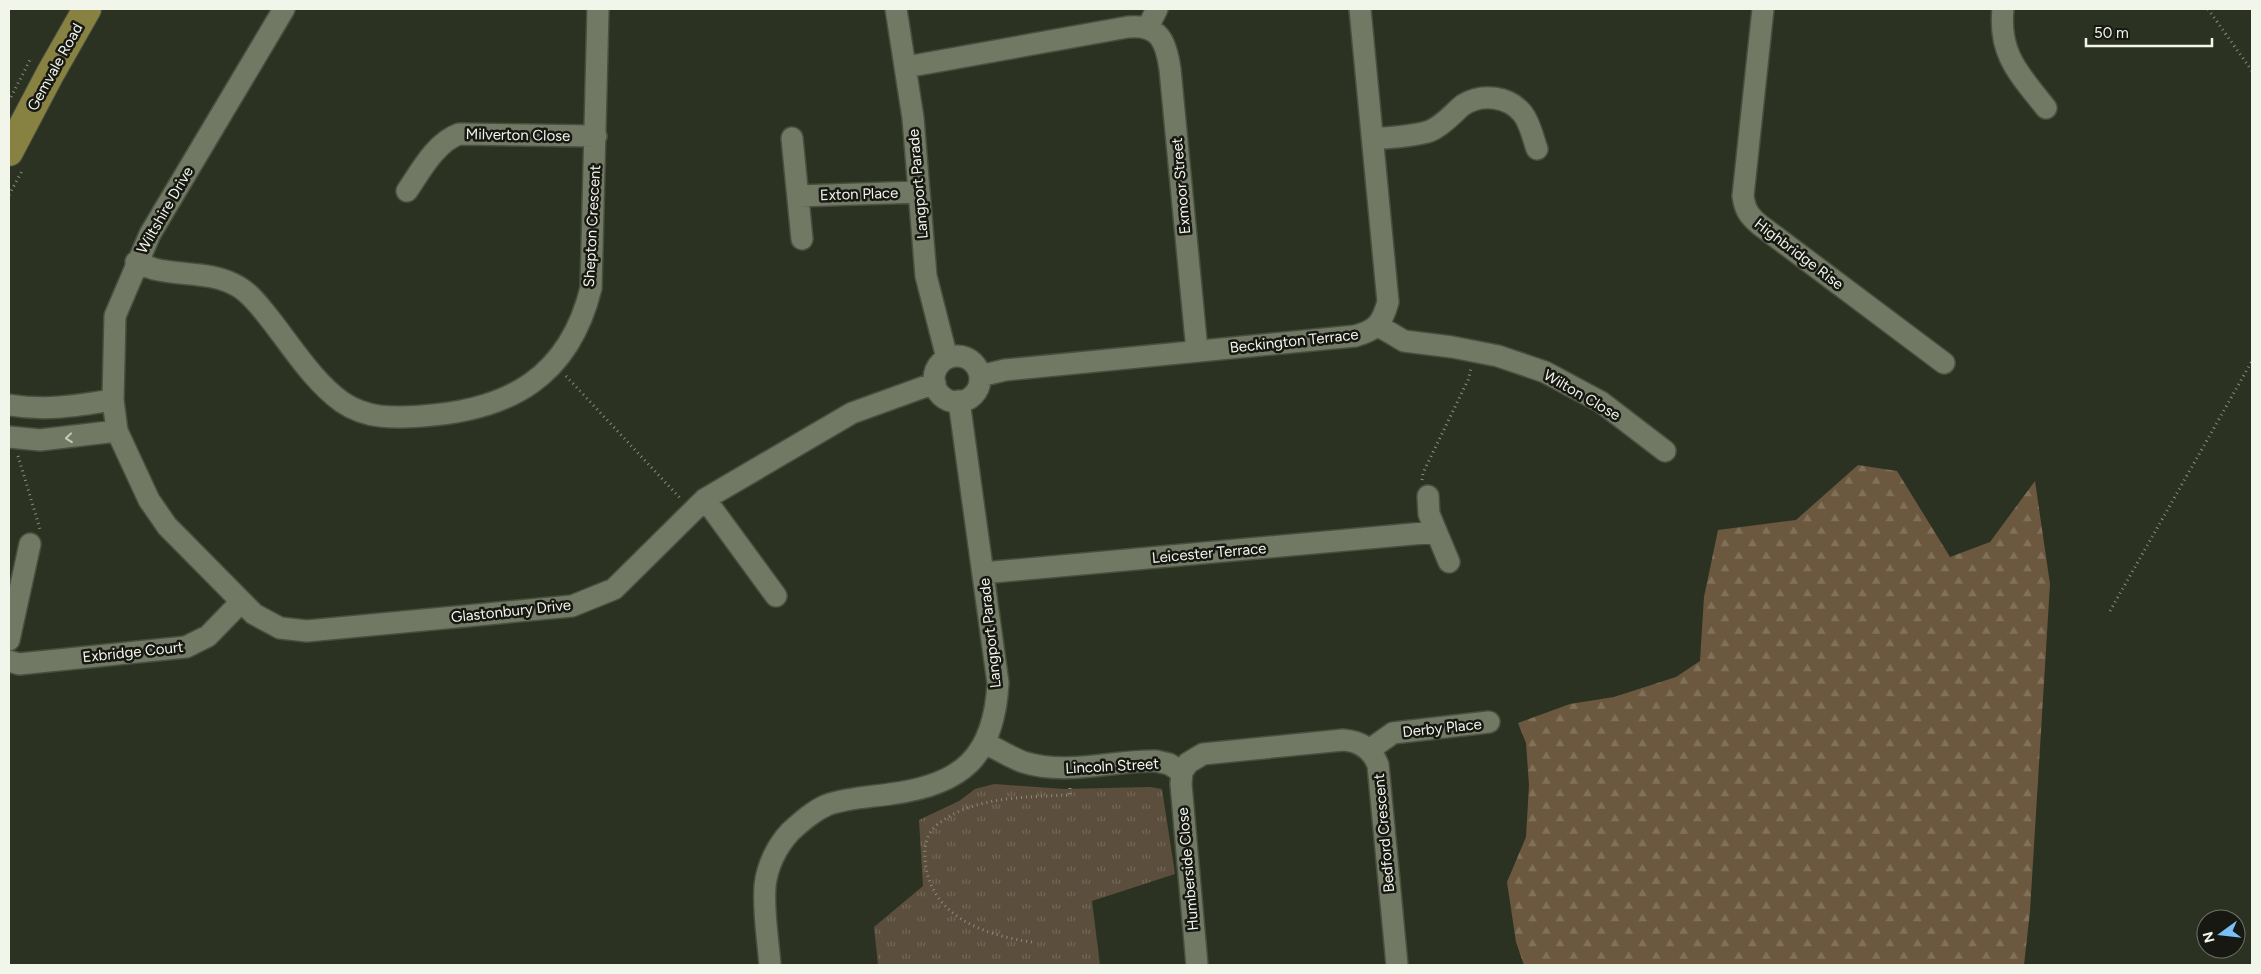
<svg xmlns="http://www.w3.org/2000/svg" width="2261" height="974" viewBox="0 0 2261 974" font-family="Figtree,sans-serif">
  <style>
    .forest { fill: url(#forest-firs) }
    .park { fill: url(#park-tufts) }
    .lines { fill: none; stroke-linecap: round; stroke-linejoin: round }
    .minor-casing { stroke: #494f3f; stroke-width: 24 }
    .major-casing { stroke: #494f3f; stroke-width: 30 }
    .path { stroke: #888d7f; stroke-width: 3; stroke-dasharray: 1 4; stroke-linecap: butt }
    .minor { stroke: #717864; stroke-width: 21 }
    .major { stroke: #888242; stroke-width: 28 }
    .oneway { stroke: #c4c9bb }
    .labels { text-anchor: middle; dominant-baseline: central; stroke-width: 5; stroke-linejoin: round; paint-order: stroke }
    .street-label { font-size: 15px; fill: #f1f5ea; stroke: #161811 }
  </style>
  <defs>
    <pattern id="forest-firs" width="22" height="20" patternUnits="userSpaceOnUse" patternTransform="scale(1.25)"><rect width="22" height="20" fill="#6b583e"/><path d="M5 1l3.5 6h-7zM16 11l3.5 6h-7z" fill="#81715a"/></pattern>
    <pattern id="park-tufts" width="24" height="20" patternUnits="userSpaceOnUse" patternTransform="scale(1.25)"><rect width="24" height="20" fill="#5b4e3c"/><path d="M3 7l-1-3M5 7V3M7 7l1-3M15 17l-1-3M17 17v-4M19 17l1-3" fill="none" stroke="#736858"/></pattern>
  </defs>
  <rect width="100%" height="100%" fill="#2c3221"/>
  <!-- forest -->
  <path class="forest" d="M 1858,465 L 1897,471 L 1950,557 L 1990,542 L 2035,481 L 2050,584 L 2030,911 L 2024,965 L 1524,965 L 1516,942 L 1507,882 L 1526,837 L 1529,785 L 1526,743 L 1518,723 L 1570,704 L 1614,697 L 1676,677 L 1700,661 L 1704,597 L 1718,530 L 1796,520 Z"/>
  <!-- park -->
  <path class="park" d="M 994,784 L 1064,789 L 1150,787 L 1162,789 L 1175,874 L 1092,901 L 1100,965 L 878,965 L 874,927 L 923,886 L 919,820 L 959,801 L 975,789 Z"/>
  <g class="lines">
    <!-- minor casing -->
    <g class="minor-casing">
      <path id="minor" d="M 284,9 L 150,234 L 115,316 L 113,400 L 117,431 L 149,500 L 167,526 L 254,614 L 280,628 L 307,631 L 572,606 L 614,589 L 705,499 L 852,413 L 935,383
        M 896,9 L 913,118 L 926,276 L 947,358
        M 1763,9 L 1743,196 C 1745,210 1749,216 1760,225 L 1944,363
        M 2003,9 C 1998,54 2020,75 2046,108
        M 1148,27 L 1157,9
        M 906,67 L 1128,27 C 1159,24 1166,41 1170,69 L 1197,351
        M 792,138 L 802,239
        M 1373,139 C 1392,137 1412,137 1430,131 C 1444,125 1452,114 1463,105 C 1482,93 1509,96 1523,114 C 1530,123 1533,138 1537,149
        M 407,191 C 420,172 436,142 459,134 L 596,136
        M 798,196 L 919,192
        M 136,262 C 142,264 148,267 154,269 C 183,276 212,271 239,287 C 252,295 261,308 270,319 C 292,347 313,381 342,402 C 367,419 393,418 422,416 C 510,410 569,377 591,288 L 598,9
        M 1377,325 L 1404,341 L 1452,347 L 1498,356 L 1545,372 L 1601,402 L 1665,451
        M934 379a23 23 0 1 1 46 0a23 23 0 1 1-46 0Z
        M 980,376 L 1005,370 L 1355,336 C 1377,330 1382,323 1388,302 L 1360,9
        M 9,405 C 46,411 76,406 113,400
        M 9,437 L 40,440 L 117,431
        M 1428,496 L 1429,514 L 1449,562
        M 705,499 L 776,596
        M 983,573 L 1435,532
        M 9,640 L 30,544
        M 9,661 L 19,664 L 186,647 L 208,636 L 241,602
        M 985,743 C 997,749 1010,757 1023,762 C 1068,776 1111,760 1156,761 L 1169,764 L 1182,772
        M 1369,750 L 1393,733 L 1489,722
        M 770,965 C 768,939 763,912 765,886 C 767,866 777,846 790,832 C 801,822 813,811 827,805 C 846,798 870,797 890,794 C 962,785 994,757 998,683 L 959,401
        M 1197,965 L 1181,784 L 1182,772 L 1188,763 L 1203,754 L 1343,740 C 1360,741 1372,749 1378,765 L 1397,965"/>
    </g>
    <!-- major casing -->
    <g class="major-casing">
      <path id="major" d="M 9,152 L 50,74 L 87,9"/>
    </g>
    <!-- path -->
    <path class="path" d="M 2208,9 L 2252,71
      M 11,97 L 31,58
      M 9,195 L 23,169
      M 566,376 L 680,498
      M 18,456 L 40,529
      M 1422,480 L 1423,473 L 1468,380 L 1471,369
      M 2110,611 L 2252,361
      M 1032,942 C 982,935 928,915 925,858 C 924,845 927,833 938,824 C 974,796 1027,797 1070,795 L 1070,784"/>
    <!-- minor -->
    <use href="#minor" class="minor"/>
    <!-- major -->
    <use href="#major" class="major"/>
  </g>
  <!-- one-way arrows -->
  <defs><path id="oneway-chevron" d="M-2-3.5L2.5 0L-2 3.5" fill="none" stroke-width="1.6" stroke-linecap="round" stroke-linejoin="round" transform="scale(1.25)"/></defs>
  <use class="oneway" href="#oneway-chevron" transform="translate(69 438) rotate(174)"/>
  <g class="labels">
    <!-- street labels -->
    <g class="street-label">
      <text transform="translate(55 67) rotate(-61)">Gemvale Road</text>
      <text transform="translate(518 135) rotate(1)">Milverton Close</text>
      <text transform="translate(918 184) rotate(-95)">Langport Parade</text>
      <text transform="translate(1181 186) rotate(-95)">Exmoor Street</text>
      <text transform="translate(859 194) rotate(-2)">Exton Place</text>
      <text transform="translate(165 210) rotate(-60)">Wiltshire Drive</text>
      <text transform="translate(592 226) rotate(-87)">Shepton Crescent</text>
      <text transform="translate(1799 254) rotate(37)">Highbridge Rise</text>
      <text transform="translate(1294 341) rotate(-6)">Beckington Terrace</text>
      <text transform="translate(1582 395) rotate(30)">Wilton Close</text>
      <text transform="translate(1209 553) rotate(-5)">Leicester Terrace</text>
      <text transform="translate(511 611) rotate(-6)">Glastonbury Drive</text>
      <text transform="translate(990 633) rotate(-96)">Langport Parade</text>
      <text transform="translate(133 652) rotate(-6)">Exbridge Court</text>
      <text transform="translate(1442 728) rotate(-6)">Derby Place</text>
      <text transform="translate(1112 766) rotate(-3)">Lincoln Street</text>
      <text transform="translate(1384 833) rotate(-95)">Bedford Crescent</text>
      <text transform="translate(1188 869) rotate(-95)">Humberside Close</text>
    </g>
  </g>
  <!-- border -->
  <rect width="2261" height="974" fill="none" stroke="#f1f5ea" stroke-width="20"/>
  <!-- north arrow -->
  <g transform="translate(2221 934) rotate(255)"><circle r="24" fill="#161811" stroke="#6e7068"/>
  <path d="M0-4L9 19L0 12L-9 19Z" fill="#7abff8"/>
  <text y="-8" font-size="14" font-weight="bold" text-anchor="middle" fill="#f1f5ea">N</text>
  </g>
  <!-- scale -->
  <path d="M2086 38v8h126v-8" fill="none" stroke="#f1f5ea" stroke-width="2.5"/>
  <text x="2094" y="38" font-size="15" fill="#f1f5ea" stroke="#161811" stroke-width="4" paint-order="stroke">50 m</text>
</svg>
